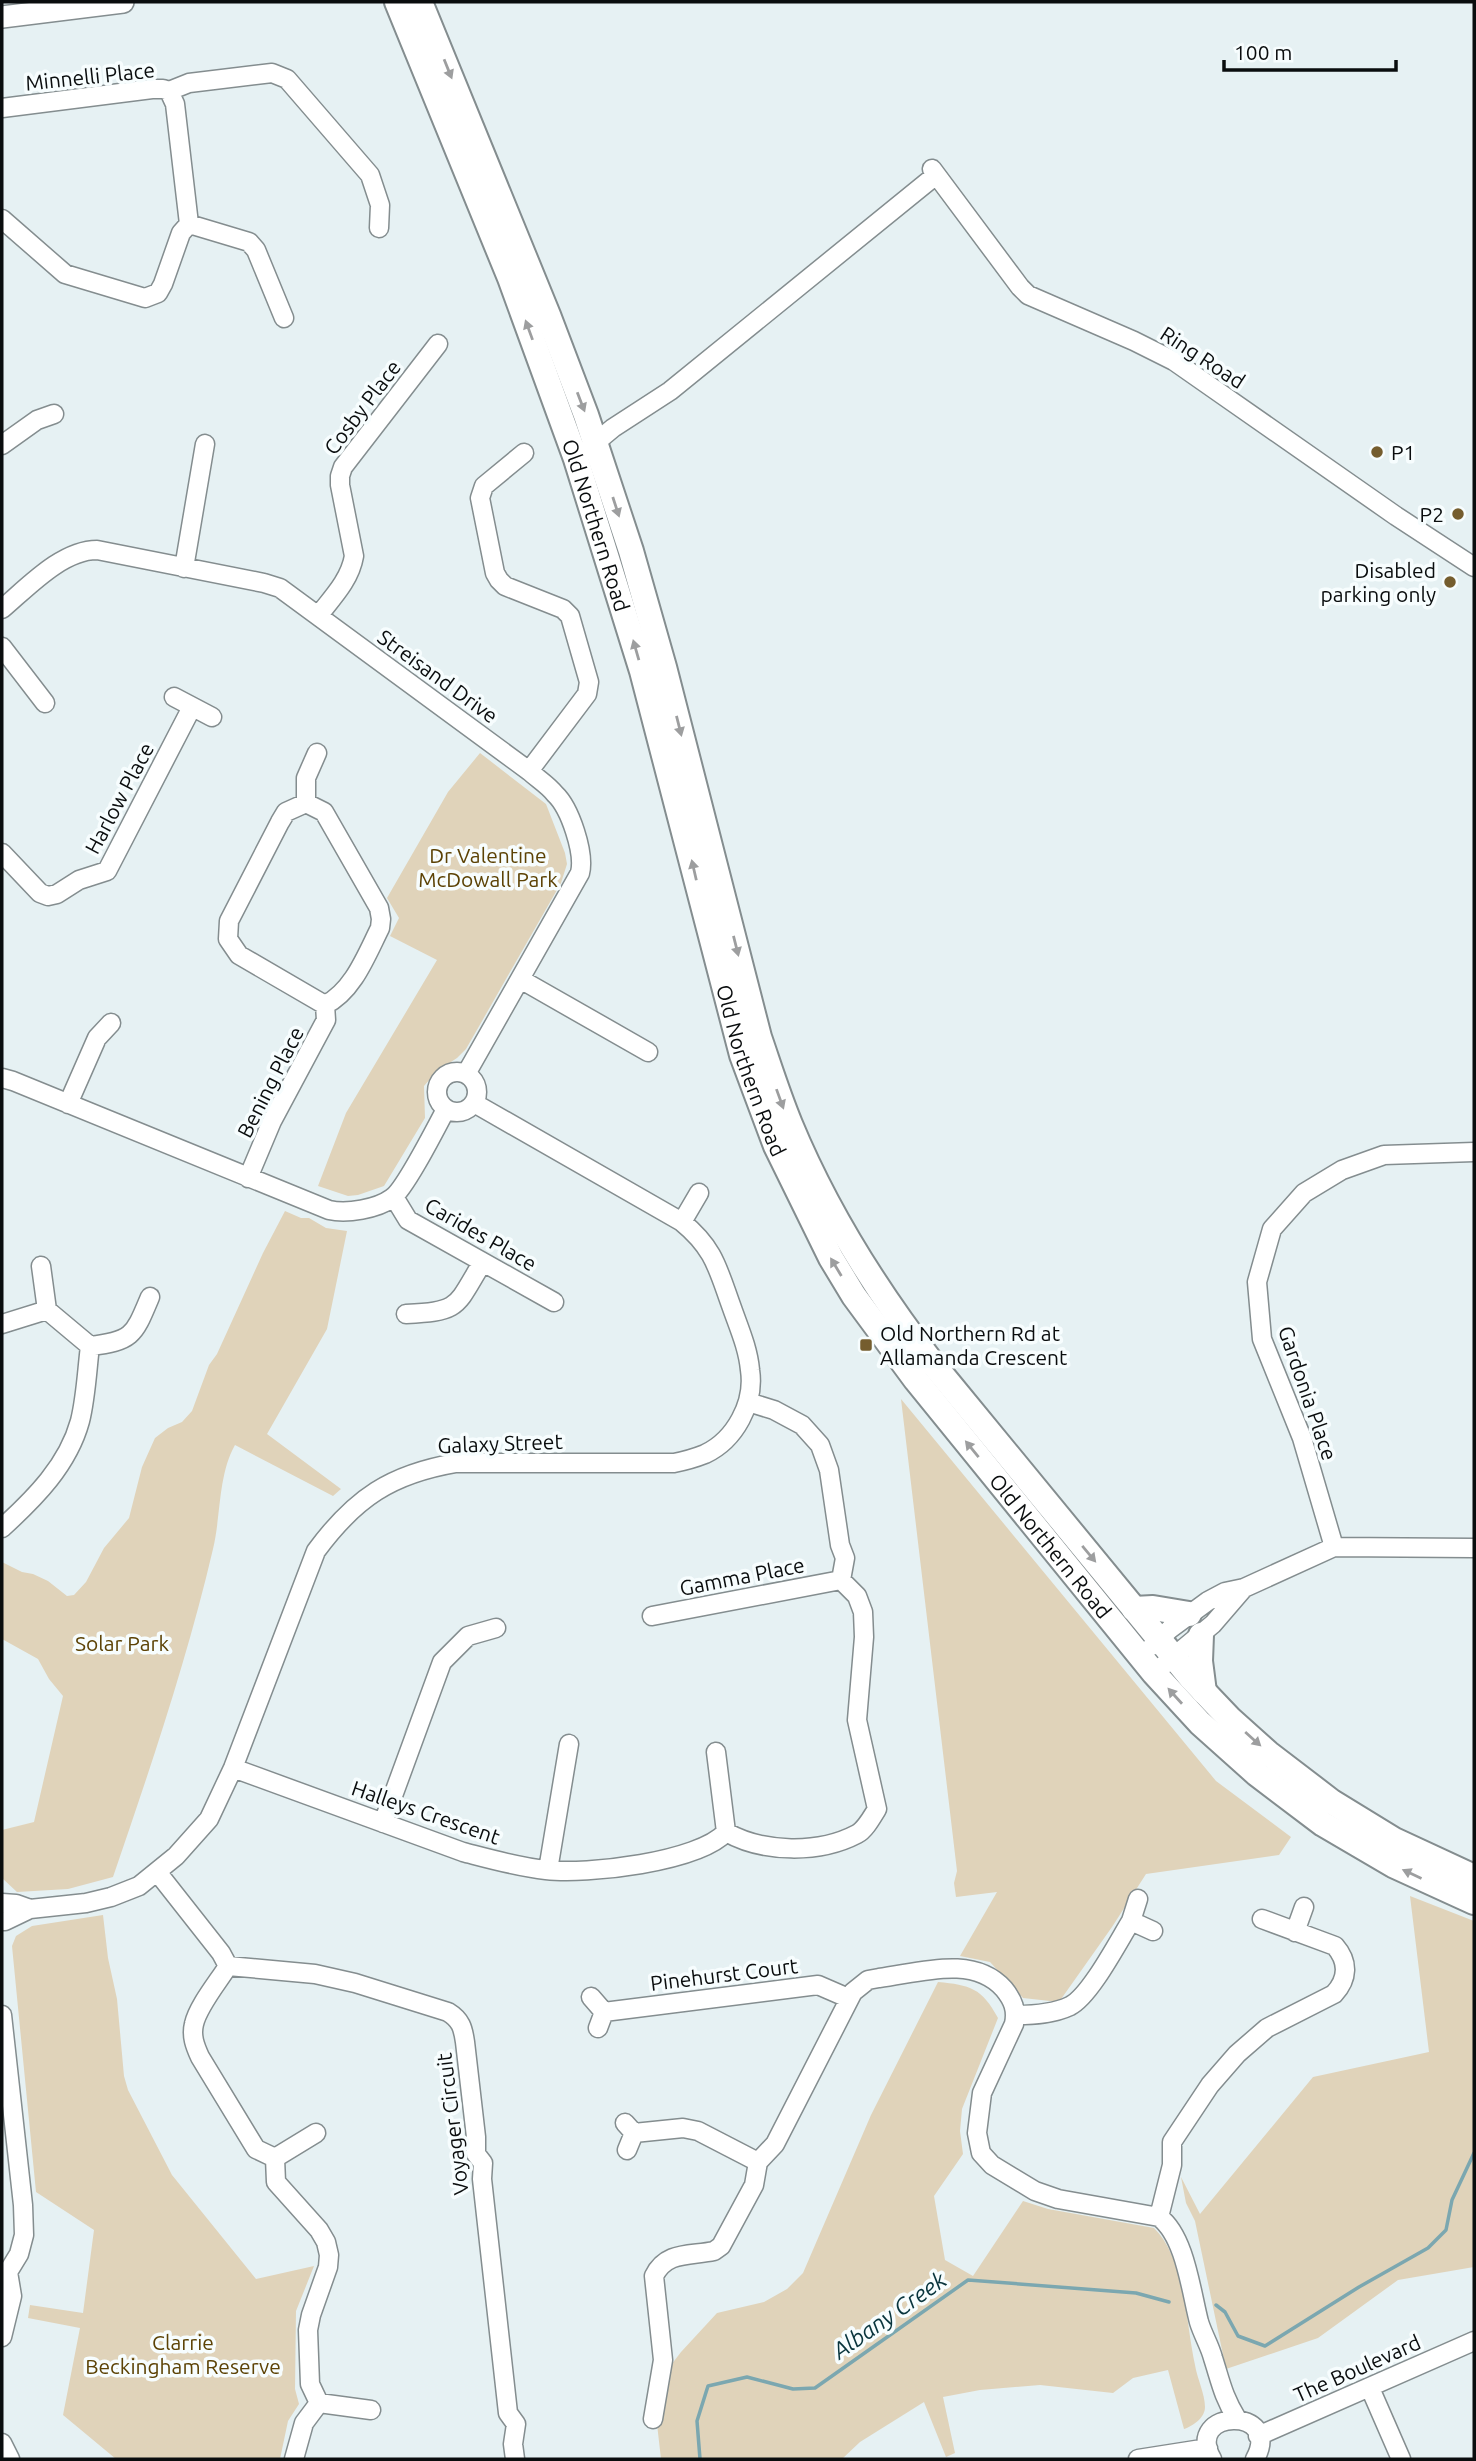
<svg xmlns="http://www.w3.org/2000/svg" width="1476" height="2461" viewBox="0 0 1476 2461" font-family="Ubuntu,sans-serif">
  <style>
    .green { fill: #e0d3ba }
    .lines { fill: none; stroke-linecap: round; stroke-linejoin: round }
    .stream { stroke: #7ba7b0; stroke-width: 3.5 }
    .minor-casing { stroke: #848d8f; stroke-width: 21 }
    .major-casing { stroke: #848d8f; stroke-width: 24 }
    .highway-casing { stroke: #848d8f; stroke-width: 28 }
    .minor { stroke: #fff; stroke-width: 18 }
    .major { stroke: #fff; stroke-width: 21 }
    .highway { stroke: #fff; stroke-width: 24 }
    .oneway { fill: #9d9e9f }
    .poi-dot { fill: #755d2e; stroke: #f7fdfe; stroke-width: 2.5 }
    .labels { text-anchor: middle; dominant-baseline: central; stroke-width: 7; stroke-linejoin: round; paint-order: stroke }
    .street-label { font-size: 21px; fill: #0a0d0e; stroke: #f7fdfe }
    .poi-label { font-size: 21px; fill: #0a0d0e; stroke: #f7fdfe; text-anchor: start }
    .park-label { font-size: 21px; fill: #5c4205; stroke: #f7fdfe }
    .water-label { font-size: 23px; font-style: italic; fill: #08343c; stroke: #f7fdfe }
  </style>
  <rect width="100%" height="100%" fill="#e6f1f3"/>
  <!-- green -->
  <path class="green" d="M 480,753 L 546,804 L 565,853 L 567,864 L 561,883 L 466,1049 L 457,1058 L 437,1071 L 424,1086 L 425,1118 L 384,1186 L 358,1195 L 348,1196 L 318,1186 L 346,1113 L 437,960 L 390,936 L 399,918 L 387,898 L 448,792 Z
    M 285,1211 L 301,1218 L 309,1218 L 326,1228 L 347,1231 L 327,1329 L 267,1434 L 341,1489 L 333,1496 L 235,1445 C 218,1475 221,1516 213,1549 C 187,1660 150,1769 113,1877 L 68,1889 L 17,1892 L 2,1878 L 2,1830 L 34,1822 L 63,1696 L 49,1679 L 38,1659 L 2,1639 L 2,1562 L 22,1572 L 33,1574 L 48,1581 L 67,1596 L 74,1595 L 86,1582 L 104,1548 L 129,1518 L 142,1467 L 155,1438 L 168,1428 L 182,1422 L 192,1411 L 209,1365 L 217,1354 L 263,1253 Z
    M 901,1399 L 1216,1781 L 1291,1837 L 1279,1855 L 1146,1874 L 1112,1927 L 1059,2002 L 1023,1998 L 990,1962 L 960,1956 L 997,1892 L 956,1897 L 954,1883 L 957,1871 Z
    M 1410,1896 L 1474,1921 L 1474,2267 L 1398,2280 L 1318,2338 L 1226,2369 L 1195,2221 L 1186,2203 L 1181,2177 L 1200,2214 L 1313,2077 L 1429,2052 Z
    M 103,1915 L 108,1958 L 117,1999 L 124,2076 L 128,2090 L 172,2175 L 256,2279 L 314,2266 L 296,2311 L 295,2389 L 299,2404 L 288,2421 L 280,2459 L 116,2459 L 63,2415 L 80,2328 L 28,2318 L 30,2305 L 83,2313 L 94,2230 L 36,2192 L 12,1946 L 16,1936 L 32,1926 Z
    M 938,1982 C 970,1985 982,1988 998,2018 L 962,2109 L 960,2131 L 963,2154 L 934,2196 L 945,2260 L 973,2276 L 1023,2201 L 1048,2209 L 1154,2228 C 1185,2258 1186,2324 1195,2365 C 1197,2378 1205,2394 1205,2407 C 1205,2418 1193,2426 1184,2429 L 1168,2370 L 1133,2378 L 1113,2393 L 1040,2385 L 980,2390 L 943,2397 L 955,2453 L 946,2457 L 924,2402 L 860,2442 L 842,2459 L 661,2459 L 657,2424 L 668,2369 L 681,2352 L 717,2313 L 764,2302 L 787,2289 L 803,2273 L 871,2115 Z"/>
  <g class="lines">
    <!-- stream -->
    <path class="stream" d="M 1216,2305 L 1225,2312 L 1238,2336 L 1265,2346 L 1359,2287 L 1428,2248 L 1446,2230 L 1452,2200 L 1474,2153
      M 700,2459 L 697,2421 L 708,2386 L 747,2377 L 793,2389 L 815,2388 L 968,2280 L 1136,2293 L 1169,2302"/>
    <!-- minor casing -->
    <g class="minor-casing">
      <path id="minor" d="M 169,91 L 189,83 L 272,73 L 287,79 L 370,175 L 380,205 L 379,228
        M 2,108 L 152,89 L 163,89 L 169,91 L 175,104 L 189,224 L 181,233 L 163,284 L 158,293 L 145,298 L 65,274 L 2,219
        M 932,169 L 1020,287 L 1028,295 L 1134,341 L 1174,361 L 1396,516 L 1474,567
        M 189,224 L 249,242 L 256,250 L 284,318
        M 2,445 L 37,420 L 54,414
        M 589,448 L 613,428 L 670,391 L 936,175
        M 524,453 L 484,486 L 480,498 L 495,573 L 499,580 L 505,586 L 563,609 L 570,616 L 589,682 L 587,694 L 529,771
        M 184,568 L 205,444
        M 2,609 C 28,587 62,550 97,550 L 264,583 L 280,588 L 529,771 C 538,779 548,785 555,794 C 570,808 585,853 580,873 L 466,1074
        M 318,616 C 332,598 350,580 354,556 L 340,485 L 340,476 L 343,467 L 438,344
        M 2,647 L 45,703
        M 174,697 L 212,717
        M 306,803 L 306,778 L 317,753
        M 2,853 L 40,893 L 48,896 L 57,894 L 79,880 L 107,871 L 192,707
        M 520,979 L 648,1052
        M437 1092a20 20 0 1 1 40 0a20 20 0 1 1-40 0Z
        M 2,1078 L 13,1081 L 329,1210 C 347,1214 377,1209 392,1198 C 405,1189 437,1126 446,1109
        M 68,1104 L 97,1038 L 111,1023
        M 248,1178 L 272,1121 L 326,1020 L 325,1005 C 353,991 366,956 380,928 L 381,919 L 379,908 L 324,812 L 306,803 L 286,812 L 280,822 L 229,921 L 228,939 L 239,955 L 325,1005
        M 394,1197 L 408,1220 L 554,1302
        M 682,1222 L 699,1193
        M 41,1266 L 47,1310 L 90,1346
        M 406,1314 C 460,1311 455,1308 482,1263
        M 2,1324 L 47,1310
        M 90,1346 C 133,1341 134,1335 150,1297
        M 2,1528 C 35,1498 68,1465 80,1421 C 86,1397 87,1370 90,1346
        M 1334,1547 L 1302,1438 L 1262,1339 L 1257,1282 L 1272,1229 L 1304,1193 L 1342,1170 L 1384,1155 L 1474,1152
        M 652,1616 L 841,1580
        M 1152,1646 L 1170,1629 L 1208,1601 L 1225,1592 L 1244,1588 L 1334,1547 L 1474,1548
        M 1154,1673 L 1213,1624 L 1244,1588
        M 716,1752 L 726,1832
        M 233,1768 L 463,1852 C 490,1859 518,1867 546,1870 C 586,1875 699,1862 726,1832 C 763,1853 819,1854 857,1834 C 865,1830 872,1817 877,1809 L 857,1720 L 864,1637 L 863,1612 L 857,1596 L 841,1580 L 845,1558 L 840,1545 L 829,1470 L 820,1445 L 802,1425 L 774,1410 L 748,1402
        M 383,1823 L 442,1662 L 468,1636 L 496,1628
        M 548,1870 L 569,1744
        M 158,1873 L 221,1953 L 228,1966
        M 1138,1899 L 1131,1921 L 1153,1931
        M 2,1903 L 16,1904 L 30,1909
        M 5,1921 L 30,1909 L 86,1903 L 111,1897 L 139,1886 L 176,1856 L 209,1819 L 233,1768 L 316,1551 C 355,1498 391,1474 456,1463 L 674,1463 C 684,1461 695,1458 705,1454 C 735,1440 755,1403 750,1370 C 748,1348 739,1328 732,1308 C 718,1270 715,1249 682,1222 L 474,1103
        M 1295,1932 L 1304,1907
        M 228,1966 L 315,1974 L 355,1983 L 448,2012 C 461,2020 463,2028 465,2042 L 476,2137 L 476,2154 L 483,2163 L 482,2179 L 508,2413 L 516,2424 L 513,2444 L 515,2459
        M 228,1966 C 218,1982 198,2006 194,2024 C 191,2036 195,2046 200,2057 L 256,2149 L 275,2158 L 276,2182 L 319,2230 L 326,2242 L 329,2255 L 328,2267 L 311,2315 L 308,2330 L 310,2384 L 319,2403 L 304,2423 L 294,2459
        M 591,1997 L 604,2012 L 598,2028
        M 604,2012 L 818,1985 L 848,1998
        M 2,2015 L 23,2205 L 24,2235 L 19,2254 L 8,2272 L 12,2296 L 2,2337
        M 1016,2015 C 1034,2015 1053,2014 1070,2006 C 1090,1996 1118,1942 1131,1921
        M 625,2123 L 634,2133 L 627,2150
        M 634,2133 L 683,2128 L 698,2131 L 758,2162
        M 275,2158 L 316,2133
        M 1159,2217 L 1172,2165 L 1172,2142 L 1210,2085 L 1237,2054 L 1267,2028 L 1334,1994 C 1348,1979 1349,1962 1335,1946 L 1262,1919
        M 1370,2388 L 1401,2459
        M 319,2403 L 371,2410
        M 653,2419 L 663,2360 L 654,2276 C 666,2251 690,2256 714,2251 L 721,2246 L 754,2185 L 758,2162 L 775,2144 L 853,1992 L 868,1980 L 879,1978 C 919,1973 973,1954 1004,1989 C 1013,2000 1017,2010 1014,2024 L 982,2093 L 977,2133 L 981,2153 L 992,2165 L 1035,2191 L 1058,2199 L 1159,2217 C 1185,2236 1191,2291 1199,2322 C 1203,2335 1210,2346 1213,2358 C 1221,2383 1223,2396 1237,2419
        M 1258,2436 L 1474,2341
        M 2,2443 L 10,2459
        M 1138,2459 L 1208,2448
        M 1212,2459 C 1183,2408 1284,2406 1255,2459"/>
    </g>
    <!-- major casing -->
    <g class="major-casing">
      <path id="major" d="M 2,17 L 123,2"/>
    </g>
    <!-- highway casing -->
    <g class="highway-casing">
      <g id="highway">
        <path id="s1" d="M 397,2 L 510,278 L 576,459 L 642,671 L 742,1055 L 776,1146 L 831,1258 L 854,1296 L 916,1380 L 1154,1673 L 1200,1723 L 1257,1774 L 1323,1824 L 1393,1865 L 1474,1902"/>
        <path d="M 420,2 L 548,315 L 586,415 L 631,551 L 664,667 L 759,1037 C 769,1066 778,1095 790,1124 C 826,1211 875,1289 933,1364 L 1191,1678 L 1230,1719 L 1268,1753 L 1332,1802 L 1394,1840 L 1474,1877"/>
        <path d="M 1134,1609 L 1153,1608 L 1189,1614"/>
        <path d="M 1201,1635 L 1200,1661 L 1204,1692"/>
      </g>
    </g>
    <!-- minor -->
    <use href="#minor" class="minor"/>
    <!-- major -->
    <use href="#major" class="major"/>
    <!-- highway -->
    <use href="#highway" class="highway"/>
  </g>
  <!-- one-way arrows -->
  <defs><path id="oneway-solid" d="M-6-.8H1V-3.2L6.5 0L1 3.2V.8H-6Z" transform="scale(1.75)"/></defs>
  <g class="oneway">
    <use href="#oneway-solid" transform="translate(448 69) rotate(68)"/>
    <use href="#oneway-solid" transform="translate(529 330) rotate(-110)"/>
    <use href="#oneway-solid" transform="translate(581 402) rotate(69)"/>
    <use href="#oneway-solid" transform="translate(616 507) rotate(72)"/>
    <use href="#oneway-solid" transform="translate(636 650) rotate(-106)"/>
    <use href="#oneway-solid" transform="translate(679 726) rotate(76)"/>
    <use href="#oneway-solid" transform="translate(694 870) rotate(-103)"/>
    <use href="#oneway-solid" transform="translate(736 946) rotate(76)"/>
    <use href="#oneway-solid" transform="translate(780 1099) rotate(70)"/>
    <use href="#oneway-solid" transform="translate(836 1267) rotate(-121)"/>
    <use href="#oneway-solid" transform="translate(972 1449) rotate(-129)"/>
    <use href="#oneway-solid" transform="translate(1089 1554) rotate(50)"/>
    <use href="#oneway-solid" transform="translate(1175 1696) rotate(-132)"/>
    <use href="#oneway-solid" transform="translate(1253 1739) rotate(42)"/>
    <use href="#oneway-solid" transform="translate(1412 1874) rotate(-155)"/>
  </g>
  <!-- markers -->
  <g class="poi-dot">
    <circle cx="1377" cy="452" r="7"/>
    <circle cx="1458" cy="514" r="7"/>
    <circle cx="1450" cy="582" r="7"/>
    <rect x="859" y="1338" width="14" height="14" rx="3.5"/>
  </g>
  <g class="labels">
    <!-- street labels -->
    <g class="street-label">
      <text transform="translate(90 76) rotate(-6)">Minnelli Place</text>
      <text transform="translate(1203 357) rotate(33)">Ring Road</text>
      <text transform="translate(362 407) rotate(-53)">Cosby Place</text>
      <text stroke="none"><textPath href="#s1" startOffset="560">Old Northern Road</textPath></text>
      <text transform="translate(438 676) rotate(36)">Streisand Drive</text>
      <text transform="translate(119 798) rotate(-62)">Harlow Place</text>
      <text stroke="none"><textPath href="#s1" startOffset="1127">Old Northern Road</textPath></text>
      <text transform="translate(270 1082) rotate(-63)">Bening Place</text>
      <text transform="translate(481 1234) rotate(30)">Carides Place</text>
      <text transform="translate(1308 1393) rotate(71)">Gardonia Place</text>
      <text transform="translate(500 1443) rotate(-2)">Galaxy Street</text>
      <text stroke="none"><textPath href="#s1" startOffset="1694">Old Northern Road</textPath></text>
      <text transform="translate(742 1576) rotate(-11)">Gamma Place</text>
      <text transform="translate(426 1812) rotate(19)">Halleys Crescent</text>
      <text transform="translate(724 1974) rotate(-7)">Pinehurst Court</text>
      <text transform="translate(452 2124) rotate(-97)">Voyager Circuit</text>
      <text transform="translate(1357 2368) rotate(-24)">The Boulevard</text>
    </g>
    <!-- poi labels -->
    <g class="poi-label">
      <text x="1391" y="452">P1</text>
      <text x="1444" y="514" text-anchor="end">P2</text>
      <text x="1436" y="570" text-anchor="end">Disabled<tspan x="1436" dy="24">parking only</tspan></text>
      <text x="880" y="1333">Old Northern Rd at<tspan x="880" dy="24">Allamanda Crescent</tspan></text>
    </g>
    <!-- park labels -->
    <g class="park-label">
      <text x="488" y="855">Dr Valentine<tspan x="488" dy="24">McDowall Park</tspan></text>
      <text x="122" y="1643">Solar Park</text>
      <text x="183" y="2342">Clarrie<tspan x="183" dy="24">Beckingham Reserve</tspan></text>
    </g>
    <!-- water labels -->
    <g class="water-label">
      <text transform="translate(889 2315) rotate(-35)">Albany Creek</text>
    </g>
  </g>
  <!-- border -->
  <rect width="1476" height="2461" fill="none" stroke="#0a0d0e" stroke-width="7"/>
  <!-- scale -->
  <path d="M1224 60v10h172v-10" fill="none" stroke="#0a0d0e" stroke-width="3.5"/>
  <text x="1234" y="60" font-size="21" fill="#0a0d0e" stroke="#f7fdfe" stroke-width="5" paint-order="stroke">100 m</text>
</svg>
